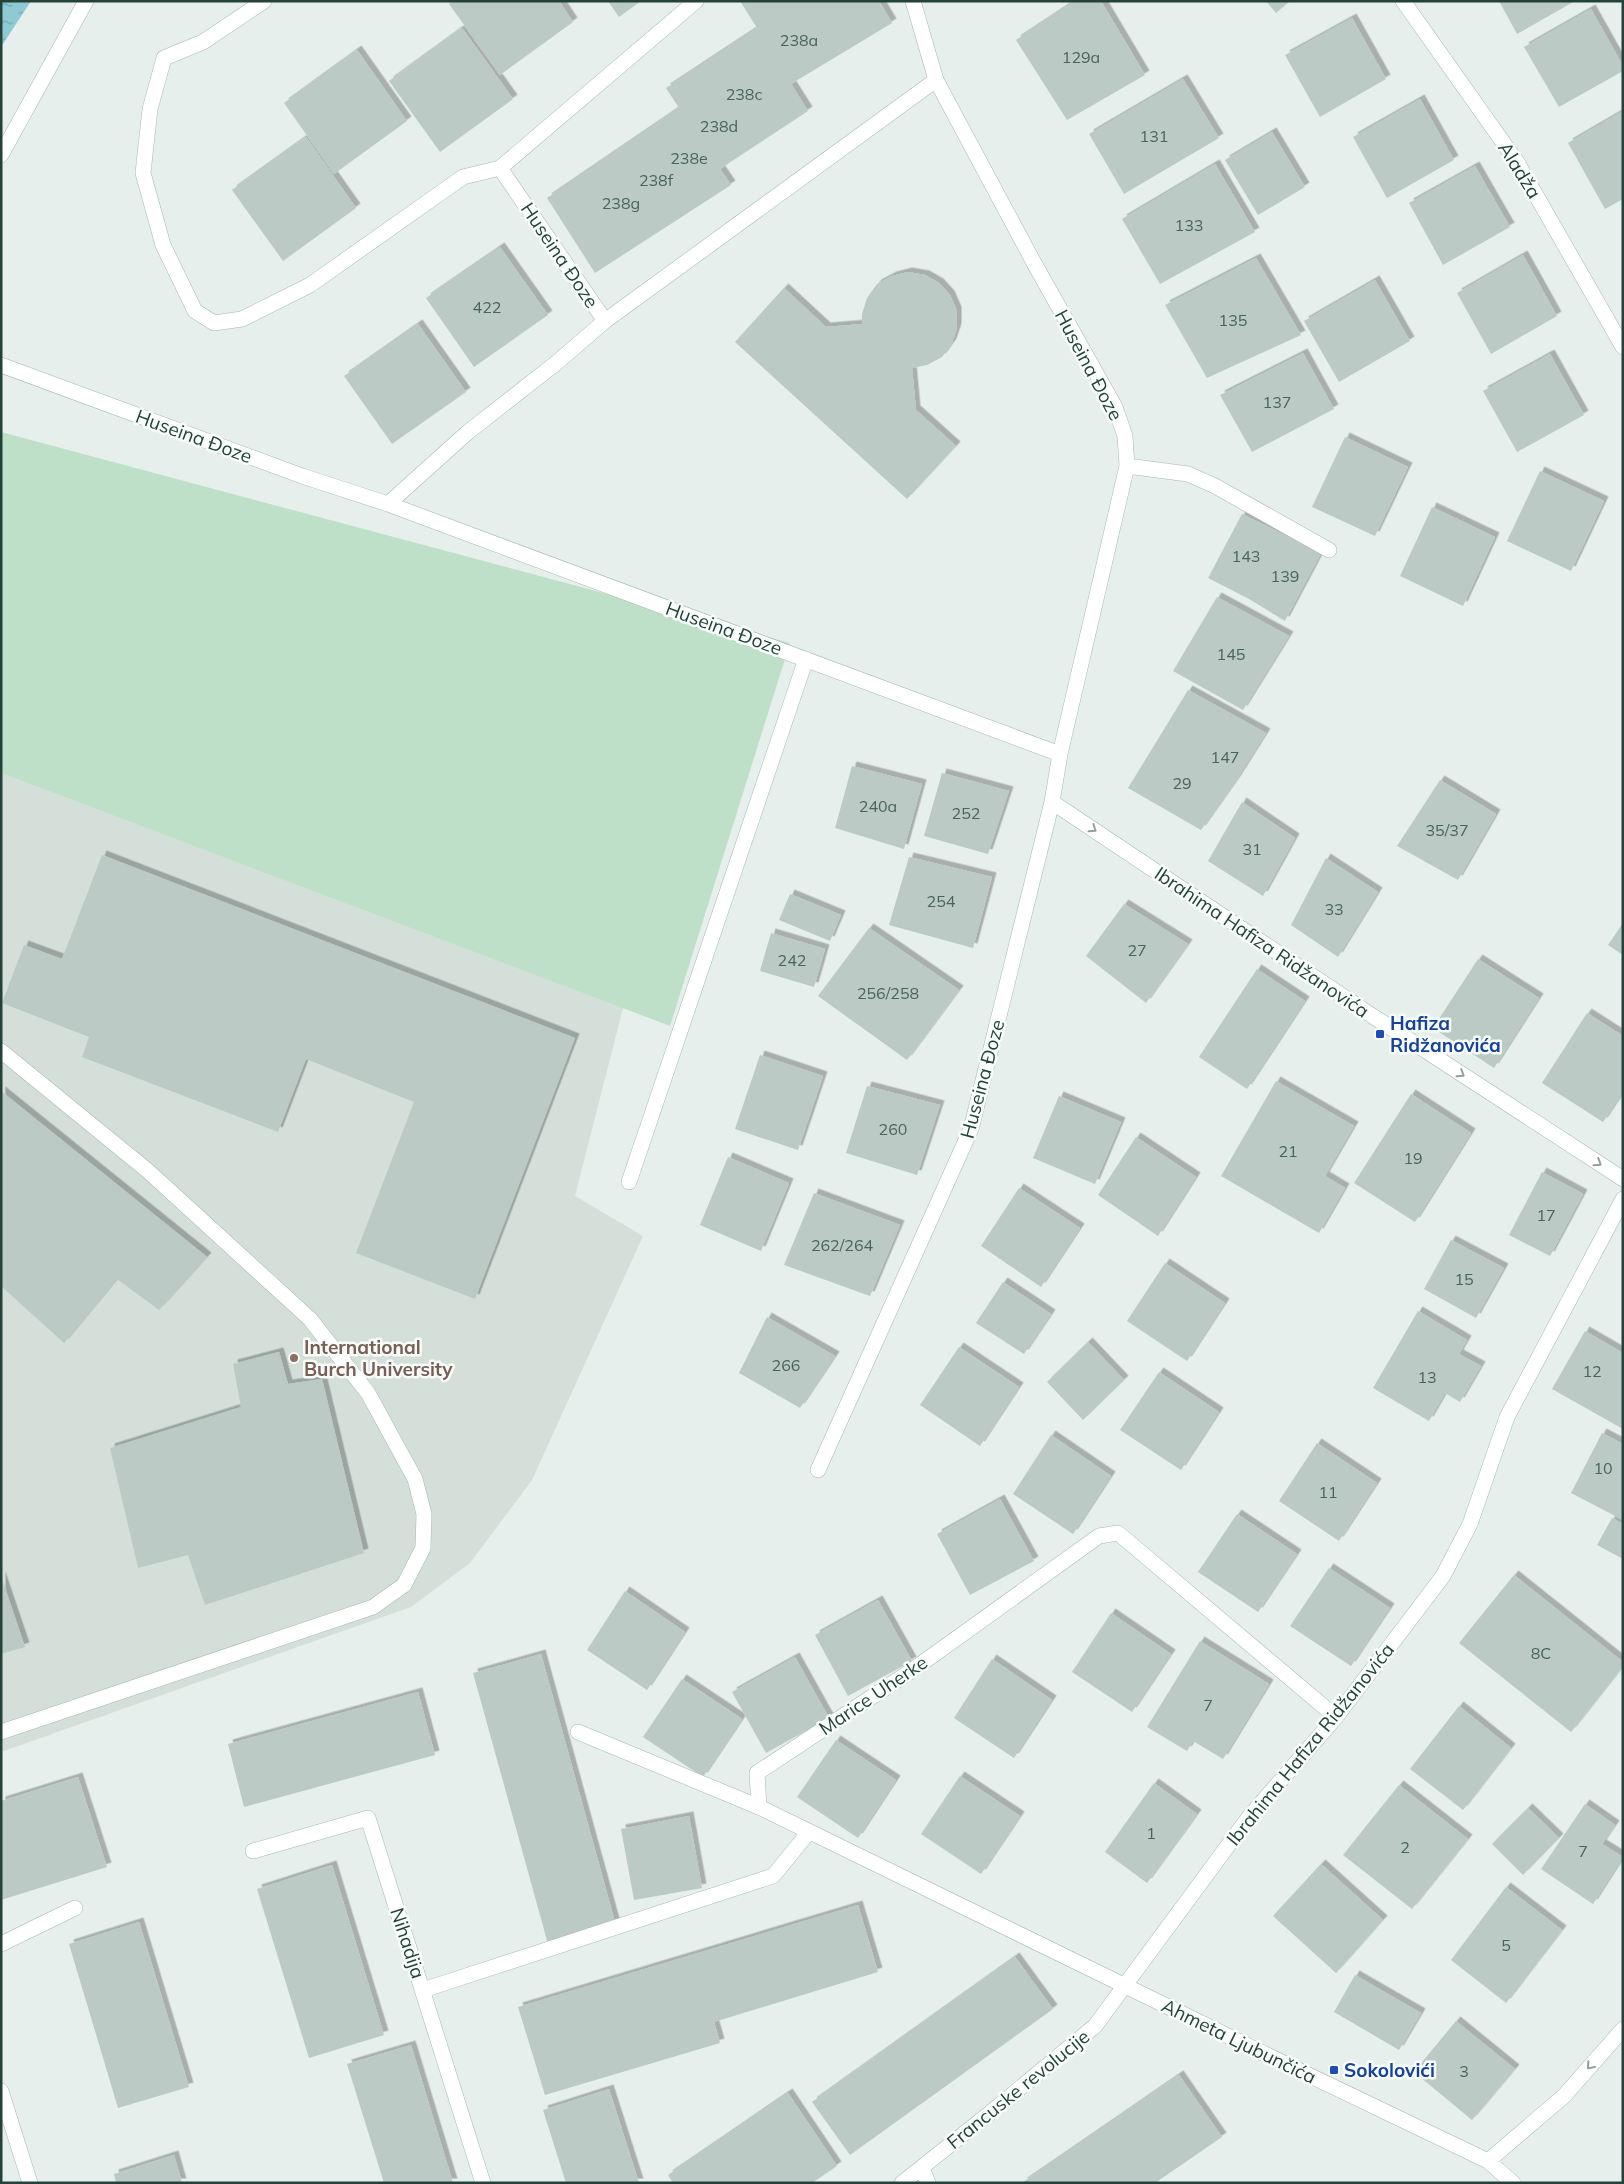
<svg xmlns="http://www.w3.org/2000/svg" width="1624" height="2184" viewBox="0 0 1624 2184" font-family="Mulish,sans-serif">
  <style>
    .built { fill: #d4dfda }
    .green { fill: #bfe0c8 }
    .water { fill: url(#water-ripples) }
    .building { fill: #bbcac4; filter: url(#shadow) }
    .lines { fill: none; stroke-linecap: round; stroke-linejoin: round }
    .service-casing { stroke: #a8b8b2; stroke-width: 16 }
    .minor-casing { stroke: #a8b8b2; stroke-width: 16 }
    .tertiary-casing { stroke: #a8b8b2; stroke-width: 16 }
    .service { stroke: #fff; stroke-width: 15 }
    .minor { stroke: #fff; stroke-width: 15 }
    .tertiary { stroke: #fff; stroke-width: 15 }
    .oneway { stroke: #92a09c }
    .transit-dot { fill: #1a4fb4; stroke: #f7fbf9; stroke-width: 2 }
    .education-dot { fill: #8d6e63; stroke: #f7fbf9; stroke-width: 2 }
    .labels { text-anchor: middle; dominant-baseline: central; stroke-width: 5; stroke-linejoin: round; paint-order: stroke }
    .number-label { font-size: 16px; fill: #4a645c }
    .street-label { font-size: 19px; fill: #24423a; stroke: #f7fbf9 }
    .transit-label { font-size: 19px; font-weight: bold; fill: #164399; stroke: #f7fbf9; text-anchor: start }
    .education-label { font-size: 19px; font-weight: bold; fill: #785e54; stroke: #f7fbf9; text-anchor: start }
  </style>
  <defs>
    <pattern id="water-ripples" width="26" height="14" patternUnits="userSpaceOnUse" patternTransform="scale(1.25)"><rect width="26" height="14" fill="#8ec9d4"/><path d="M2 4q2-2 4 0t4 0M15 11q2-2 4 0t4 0" fill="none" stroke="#74a5ad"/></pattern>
    <filter id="shadow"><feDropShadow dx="4.5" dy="-4.5" stdDeviation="0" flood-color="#0004"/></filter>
  </defs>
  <rect width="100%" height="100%" fill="#e6efeb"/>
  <!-- built -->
  <path class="built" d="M 1,773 L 623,1008 L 575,1196 L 643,1236 L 532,1480 L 470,1563 L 411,1607 L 1,1752 Z"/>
  <!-- green -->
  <path class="green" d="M 1,432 L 790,643 L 670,1026 L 1,773 Z"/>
  <!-- water -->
  <path class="water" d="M 1,1 L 31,1 L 1,47 Z"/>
  <!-- building -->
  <path class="building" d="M 452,1 L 559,1 L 573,22 L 500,75 L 449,4 Z
    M 608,1 L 641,1 L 619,17 Z
    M 740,1 L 879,1 L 892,23 L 791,84 L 808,111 L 720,169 L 731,185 L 595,273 L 547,198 L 679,108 L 666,88 L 757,28 Z
    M 1075,1 L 1101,1 L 1145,75 L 1067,120 L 1016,40 Z
    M 1266,1 L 1290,1 L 1276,13 Z
    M 1499,1 L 1575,1 L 1517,34 Z
    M 1591,9 L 1623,66 L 1623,71 L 1559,107 L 1524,47 Z
    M 1352,18 L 1386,79 L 1320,117 L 1285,55 Z
    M 462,28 L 513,99 L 440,152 L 389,81 Z
    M 357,50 L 407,121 L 334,174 L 284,103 Z
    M 1183,79 L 1219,138 L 1124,194 L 1089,134 Z
    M 1420,99 L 1454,160 L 1387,198 L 1353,137 Z
    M 1623,111 L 1623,199 L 1605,209 L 1568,143 Z
    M 1272,132 L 1305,187 L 1258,215 L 1225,160 Z
    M 306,137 L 356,208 L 283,261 L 232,190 Z
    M 1215,164 L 1255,232 L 1160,284 L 1122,219 Z
    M 1475,166 L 1510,227 L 1443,265 L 1409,203 Z
    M 500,247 L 548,315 L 474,367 L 426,298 Z
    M 1523,255 L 1557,316 L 1491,354 L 1457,293 Z
    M 1256,258 L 1301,335 L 1207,378 L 1165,305 Z
    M 908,272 L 925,275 L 939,283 L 950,295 L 957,311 L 957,328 L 952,343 L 942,357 L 927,365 L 912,368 L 916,410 L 956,446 L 907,499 L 735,342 L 784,288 L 826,327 L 862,324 L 862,314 L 867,298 L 877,284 L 892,276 Z
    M 1375,280 L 1410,341 L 1339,382 L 1304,321 Z
    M 418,324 L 466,392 L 392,444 L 344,376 Z
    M 1303,353 L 1334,409 L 1252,452 L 1220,395 Z
    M 1550,354 L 1584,415 L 1517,452 L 1483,391 Z
    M 1345,437 L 1408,467 L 1375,536 L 1312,507 Z
    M 1540,471 L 1604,501 L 1571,571 L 1507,541 Z
    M 1432,507 L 1495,537 L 1463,606 L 1400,576 Z
    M 1242,514 L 1321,553 L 1285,621 L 1249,599 L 1208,578 Z
    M 1217,597 L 1289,636 L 1243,710 L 1173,671 Z
    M 1188,690 L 1266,733 L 1237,779 L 1201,830 L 1128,788 Z
    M 852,766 L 922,784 L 904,849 L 835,828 Z
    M 942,773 L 1009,791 L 988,854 L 924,836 Z
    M 1440,780 L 1496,814 L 1458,880 L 1397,846 Z
    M 1242,802 L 1295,838 L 1263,896 L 1208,861 Z
    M 102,855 L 575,1038 L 475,1299 L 356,1253 L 414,1102 L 306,1059 L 278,1132 L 82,1057 L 89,1037 L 2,1003 L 24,945 L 62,959 Z
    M 909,857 L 992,877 L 973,948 L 889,925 Z
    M 1326,858 L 1378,892 L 1338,957 L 1291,925 Z
    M 790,894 L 841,915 L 830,941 L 779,920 Z
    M 1124,904 L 1188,944 L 1146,1003 L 1086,956 Z
    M 1623,923 L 1623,955 L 1608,945 Z
    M 869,928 L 959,990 L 907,1060 L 818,996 Z
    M 771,933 L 825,949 L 814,987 L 760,971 Z
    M 1478,959 L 1539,998 L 1494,1068 L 1433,1028 Z
    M 1257,969 L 1305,1001 L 1247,1089 L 1199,1057 Z
    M 1587,1013 L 1623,1036 L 1623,1092 L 1603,1122 L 1542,1083 Z
    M 760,1055 L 823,1076 L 798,1150 L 735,1129 Z
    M 1276,1081 L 1354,1126 L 1325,1176 L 1345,1188 L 1319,1233 L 1221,1176 Z
    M 867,1086 L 940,1105 L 917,1175 L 846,1153 Z
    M 1,1091 L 207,1257 L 159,1310 L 117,1279 L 64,1343 L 1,1286 Z
    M 1411,1094 L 1471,1133 L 1415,1222 L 1354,1183 Z
    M 1059,1096 L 1121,1122 L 1095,1184 L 1033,1158 Z
    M 1136,1137 L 1196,1177 L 1158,1236 L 1098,1195 Z
    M 728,1157 L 789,1183 L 761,1251 L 700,1225 Z
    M 1542,1172 L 1583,1194 L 1550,1256 L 1509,1235 Z
    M 1019,1188 L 1080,1228 L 1041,1287 L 981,1246 Z
    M 814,1193 L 900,1225 L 870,1296 L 784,1265 Z
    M 1451,1240 L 1504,1268 L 1476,1318 L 1424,1289 Z
    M 1165,1263 L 1225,1303 L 1187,1361 L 1127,1321 Z
    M 1003,1282 L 1051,1314 L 1024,1354 L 976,1323 Z
    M 1418,1311 L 1467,1340 L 1459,1354 L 1481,1366 L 1460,1402 L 1445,1393 L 1429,1421 L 1373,1388 Z
    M 767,1317 L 835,1356 L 800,1408 L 739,1373 Z
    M 1585,1331 L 1623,1353 L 1623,1429 L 1552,1389 Z
    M 1088,1342 L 1124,1380 L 1083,1420 L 1047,1382 Z
    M 959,1347 L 1019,1387 L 980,1446 L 920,1405 Z
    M 279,1352 L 288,1384 L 322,1379 L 364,1553 L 205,1605 L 188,1555 L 138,1568 L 110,1448 L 241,1407 L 233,1364 Z
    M 1159,1372 L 1219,1412 L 1181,1470 L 1120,1430 Z
    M 1602,1433 L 1623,1444 L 1623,1520 L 1571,1493 Z
    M 1051,1435 L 1111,1476 L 1073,1534 L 1013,1494 Z
    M 1317,1443 L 1377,1483 L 1339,1541 L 1279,1501 Z
    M 1000,1499 L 1034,1561 L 970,1595 L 937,1534 Z
    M 1237,1514 L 1297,1554 L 1258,1612 L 1198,1572 Z
    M 1612,1518 L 1623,1524 L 1623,1559 L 1597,1545 Z
    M 1329,1568 L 1390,1608 L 1351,1666 L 1290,1626 Z
    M 1514,1575 L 1623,1662 L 1623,1666 L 1571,1732 L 1459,1643 Z
    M 1,1576 L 25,1647 L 1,1654 Z
    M 625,1591 L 685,1632 L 647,1690 L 587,1650 Z
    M 878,1600 L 912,1661 L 848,1696 L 815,1635 Z
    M 1111,1613 L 1171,1654 L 1132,1712 L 1072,1672 Z
    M 1200,1641 L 1269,1684 L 1223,1759 L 1193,1741 L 1187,1751 L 1147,1727 Z
    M 541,1654 L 616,1926 L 548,1944 L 473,1673 Z
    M 795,1657 L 829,1718 L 766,1753 L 732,1692 Z
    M 992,1659 L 1052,1700 L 1014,1758 L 954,1718 Z
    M 682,1679 L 742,1719 L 703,1777 L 643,1737 Z
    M 418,1692 L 435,1755 L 244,1807 L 228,1744 Z
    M 1459,1706 L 1511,1748 L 1463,1810 L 1410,1769 Z
    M 836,1740 L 896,1780 L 858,1838 L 797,1797 Z
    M 960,1776 L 1020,1816 L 981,1874 L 921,1834 Z
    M 78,1777 L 107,1867 L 1,1900 L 1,1801 Z
    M 1154,1783 L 1197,1814 L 1147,1883 L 1105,1852 Z
    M 1399,1785 L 1468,1839 L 1412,1909 L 1343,1855 Z
    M 1585,1804 L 1615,1825 L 1602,1844 L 1623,1857 L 1593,1904 L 1541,1869 Z
    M 1528,1808 L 1559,1838 L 1523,1875 L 1492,1844 Z
    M 689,1816 L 702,1888 L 634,1900 L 621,1829 Z
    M 1321,1864 L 1383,1920 L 1336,1973 L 1273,1916 Z
    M 332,1865 L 384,2035 L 309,2058 L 257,1889 Z
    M 1506,1887 L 1562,1930 L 1506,2003 L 1451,1960 Z
    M 858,1905 L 878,1972 L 714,2022 L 720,2043 L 545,2095 L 518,2007 Z
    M 139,1922 L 189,2087 L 118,2108 L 69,1944 Z
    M 1015,1957 L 1053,2009 L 850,2155 L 812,2102 Z
    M 1355,1975 L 1421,2013 L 1399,2050 L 1334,2012 Z
    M 1456,2021 L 1515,2069 L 1472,2120 L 1414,2072 Z
    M 411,2045 L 453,2183 L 384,2183 L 347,2064 Z
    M 1179,2075 L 1222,2137 L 1155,2183 L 1022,2183 Z
    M 609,2089 L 639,2183 L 566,2183 L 543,2110 Z
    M 788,2093 L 837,2166 L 812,2183 L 673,2183 L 668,2175 Z
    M 174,2155 L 182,2183 L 116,2183 L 114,2174 Z"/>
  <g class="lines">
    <!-- service casing -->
    <g class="service-casing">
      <path id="service" d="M 1,1051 L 148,1171 L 310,1319 L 368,1393 L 415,1479 L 424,1514 L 423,1548 L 404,1585 L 373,1607 L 1,1732
        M 578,1732 L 759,1807"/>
    </g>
    <!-- minor casing -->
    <g class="minor-casing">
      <path id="minor" d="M 264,1 L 203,42 L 164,58 L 150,109 L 143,173 L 163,245 L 195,311 L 214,323 L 242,319 L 310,285 L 463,177 L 500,168 L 696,1
        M 1403,1 L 1517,162 L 1623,347
        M 500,168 L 605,321
        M 1,365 L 302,476 L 388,504 L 1060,754
        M 1127,466 L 1188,474 L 1215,486 L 1329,550
        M 388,504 L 468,432 L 555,364 L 605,321 L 936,80
        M 1052,802 L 1371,1015 L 1623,1179
        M 629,1182 L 806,659
        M 818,1470 L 971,1129 L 1052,802 L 1060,754 L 1127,466 L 1125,436 L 1115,407 L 1034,263 L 936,80 L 913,1
        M 1336,1717 L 1118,1533 L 1099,1536 L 911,1671 L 757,1773 L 759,1807 C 1001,1926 1244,2045 1488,2161 L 1513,2183
        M 253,1851 L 368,1818 L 483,2183
        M 1,1944 L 75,1908
        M 423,1990 L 773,1876 L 809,1832
        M 1,2091 L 30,2183
        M 1488,2161 L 1564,2096 L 1623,2029
        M 922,2168 L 928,2183
        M 902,2183 L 990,2113 L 1095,2026 L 1249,1817 L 1336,1717 L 1443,1576 L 1470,1524 L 1507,1417 L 1623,1199"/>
    </g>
    <!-- tertiary casing -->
    <g class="tertiary-casing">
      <path id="tertiary" d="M 1,155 L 86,1"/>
    </g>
    <!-- service -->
    <use href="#service" class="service"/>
    <!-- minor -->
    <use href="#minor" class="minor"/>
    <!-- tertiary -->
    <use href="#tertiary" class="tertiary"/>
  </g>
  <!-- one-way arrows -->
  <defs><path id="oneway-chevron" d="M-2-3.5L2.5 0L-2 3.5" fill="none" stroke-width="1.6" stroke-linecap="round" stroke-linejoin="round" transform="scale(1.25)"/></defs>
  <g class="oneway">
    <use href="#oneway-chevron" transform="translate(1093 829) rotate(34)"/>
    <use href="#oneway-chevron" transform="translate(1461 1074) rotate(33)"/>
    <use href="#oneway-chevron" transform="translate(1598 1163) rotate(33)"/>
    <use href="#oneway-chevron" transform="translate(1590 2066) rotate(131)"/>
  </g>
  <!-- markers -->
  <g class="transit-dot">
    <rect x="1375" y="1029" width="10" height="10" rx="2.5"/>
    <rect x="1329" y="2065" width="10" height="10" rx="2.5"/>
  </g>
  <circle class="education-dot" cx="294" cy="1358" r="5"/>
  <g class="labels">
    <!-- number labels -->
    <g class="number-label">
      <text x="799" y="40">238a</text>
      <text x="1081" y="57">129a</text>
      <text x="744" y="94">238c</text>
      <text x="719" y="126">238d</text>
      <text x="1154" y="136">131</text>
      <text x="689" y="158">238e</text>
      <text x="656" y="180">238f</text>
      <text x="621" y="203">238g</text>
      <text x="1189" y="225">133</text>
      <text x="487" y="307">422</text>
      <text x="1233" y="320">135</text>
      <text x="1277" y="402">137</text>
      <text x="1246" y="556">143</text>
      <text x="1285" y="576">139</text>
      <text x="1231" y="654">145</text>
      <text x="1225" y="757">147</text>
      <text x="1182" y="783">29</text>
      <text x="878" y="806">240a</text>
      <text x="966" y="813">252</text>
      <text x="1447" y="830">35/37</text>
      <text x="1252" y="849">31</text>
      <text x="941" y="901">254</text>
      <text x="1334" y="909">33</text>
      <text x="1137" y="950">27</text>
      <text x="792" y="960">242</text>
      <text x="888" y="993">256/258</text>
      <text x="893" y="1129">260</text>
      <text x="1288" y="1151">21</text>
      <text x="1413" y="1158">19</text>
      <text x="1546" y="1215">17</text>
      <text x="842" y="1245">262/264</text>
      <text x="1464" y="1279">15</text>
      <text x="786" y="1365">266</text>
      <text x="1592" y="1371">12</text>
      <text x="1427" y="1377">13</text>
      <text x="1603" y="1468">10</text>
      <text x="1328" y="1492">11</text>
      <text x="1541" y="1653">8C</text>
      <text x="1208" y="1705">7</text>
      <text x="1151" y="1833">1</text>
      <text x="1405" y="1847">2</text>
      <text x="1583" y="1851">7</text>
      <text x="1506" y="1945">5</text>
      <text x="1464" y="2071">3</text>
    </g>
    <!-- street labels -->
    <g class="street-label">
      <text transform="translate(1520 170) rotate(58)">Aladža</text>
      <text transform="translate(560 255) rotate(56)">Huseina Đoze</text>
      <text transform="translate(1089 365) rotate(62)">Huseina Đoze</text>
      <text transform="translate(194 436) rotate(20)">Huseina Đoze</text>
      <text transform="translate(724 628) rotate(20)">Huseina Đoze</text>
      <text transform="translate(1262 942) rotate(34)">Ibrahima Hafiza Ridžanovića</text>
      <text transform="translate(982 1079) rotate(-75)">Huseina Đoze</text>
      <text transform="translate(873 1695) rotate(-34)">Marice Uherke</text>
      <text transform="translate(1310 1744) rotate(-51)">Ibrahima Hafiza Ridžanovića</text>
      <text transform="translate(408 1943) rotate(72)">Nihadija</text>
      <text transform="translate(1239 2041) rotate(26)">Ahmeta Ljubunčića</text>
      <text transform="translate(1018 2089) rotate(-39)">Francuske revolucije</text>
    </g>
    <!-- transit labels -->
    <g class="transit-label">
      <text x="1390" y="1023">Hafiza<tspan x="1390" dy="22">Ridžanovića</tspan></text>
      <text x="1344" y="2070">Sokolovići</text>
    </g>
    <!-- education labels -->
    <g class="education-label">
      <text x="304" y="1347">International<tspan x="304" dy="22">Burch University</tspan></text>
    </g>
  </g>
  <!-- border -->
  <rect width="1624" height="2184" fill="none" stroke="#24423a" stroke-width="5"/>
</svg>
